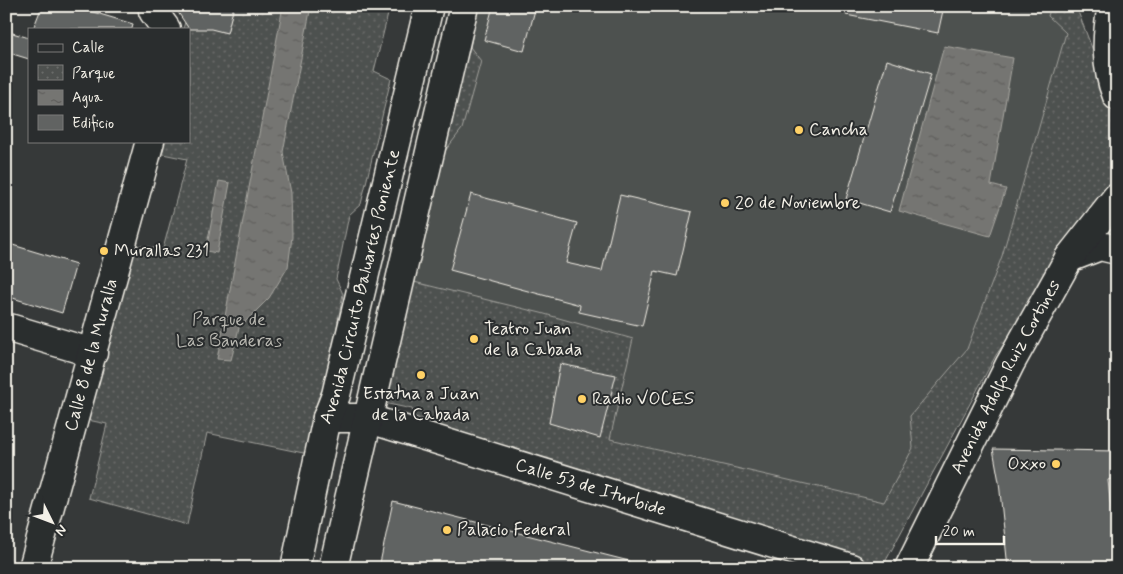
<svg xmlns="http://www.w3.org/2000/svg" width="1123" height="574" viewBox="0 0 1123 574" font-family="Mynerve,sans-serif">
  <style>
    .park { fill: url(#park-dots); stroke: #a1a19c }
    .garden { fill: #4e514f; stroke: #a1a19c }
    .water { fill: url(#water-ripples); stroke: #a8a7a1 }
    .building { fill: #616362; stroke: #f4f1e8 }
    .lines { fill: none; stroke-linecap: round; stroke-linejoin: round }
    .minor-casing { stroke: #f4f1e8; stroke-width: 31 }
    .major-casing { stroke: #f4f1e8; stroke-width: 31 }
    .minor { stroke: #2a2d2e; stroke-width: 28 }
    .major { stroke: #2a2d2e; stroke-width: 28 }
    .poi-dot { fill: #ffd166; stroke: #2a2d2e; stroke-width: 2 }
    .labels { text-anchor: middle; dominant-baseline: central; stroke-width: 4; stroke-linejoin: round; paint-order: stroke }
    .poi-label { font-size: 18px; fill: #f4f1e8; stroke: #2a2d2e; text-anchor: start }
    .street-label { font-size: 18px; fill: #f4f1e8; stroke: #2a2d2e }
    .park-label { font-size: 18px; fill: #bab9b2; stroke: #2a2d2e }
  </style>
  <defs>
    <pattern id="park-dots" width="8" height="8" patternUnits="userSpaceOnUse" patternTransform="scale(1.25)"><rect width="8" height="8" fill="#4e514f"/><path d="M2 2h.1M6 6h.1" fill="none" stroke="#686a68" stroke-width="1.8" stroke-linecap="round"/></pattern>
    <pattern id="water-ripples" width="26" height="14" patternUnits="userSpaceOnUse" patternTransform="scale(1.25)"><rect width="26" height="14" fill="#757572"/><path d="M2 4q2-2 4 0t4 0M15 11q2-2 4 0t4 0" fill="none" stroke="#5f5e5c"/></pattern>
  </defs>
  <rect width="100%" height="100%" fill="#363939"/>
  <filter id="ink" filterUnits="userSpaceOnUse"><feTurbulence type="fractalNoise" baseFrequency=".02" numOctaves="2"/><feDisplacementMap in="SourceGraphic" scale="10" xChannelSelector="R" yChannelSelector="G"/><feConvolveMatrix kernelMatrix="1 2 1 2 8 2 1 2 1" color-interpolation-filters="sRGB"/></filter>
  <g filter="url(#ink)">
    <!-- park -->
    <path class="park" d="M 234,6 L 390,6 L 374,71 L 391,79 L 361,204 L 349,215 L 336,279 L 343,294 L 313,455 L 207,433 L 187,525 L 89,498 L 107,424 L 83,419 L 127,244 L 163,249 L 187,159 L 153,152 L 155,141 L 189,141 L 189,29 L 183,29 L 185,22 L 227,32 Z
      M 475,6 L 1068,6 L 1077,9 L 1117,113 L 1117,185 L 996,355 L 883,566 L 416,421 L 412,409 L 379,402 Z"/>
    <!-- garden -->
    <path class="garden" d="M 479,6 L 1051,6 L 1048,16 L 1066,33 L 1002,256 L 967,349 L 910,416 L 913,448 L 884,502 L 610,439 L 633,339 L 541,313 L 414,282 L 445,151 L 462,129 L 481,61 L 470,47 Z"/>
    <!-- water -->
    <path class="water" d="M 283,6 L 311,6 L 283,152 L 291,193 L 292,237 L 288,267 L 269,298 L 245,322 L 240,324 L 231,360 L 217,359 Z
      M 944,46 L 1013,58 L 991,185 L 1006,189 L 990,236 L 899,211 Z
      M 219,181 L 230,183 L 217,253 L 206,251 Z"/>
    <!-- building -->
    <path class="building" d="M 42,6 L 73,6 L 133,24 L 132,29 L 33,29 Z
      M 174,6 L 234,6 L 227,33 L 211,29 L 189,29 Z
      M 493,6 L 536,6 L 524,51 L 484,40 Z
      M 846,6 L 944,6 L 938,33 L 846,15 Z
      M 6,31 L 29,38 L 29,59 L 6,52 Z
      M 887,60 L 931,74 L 890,212 L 846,199 Z
      M 471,194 L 577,223 L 566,263 L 602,271 L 620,195 L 692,212 L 677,276 L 655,271 L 642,326 L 579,312 L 580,305 L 450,270 Z
      M 6,243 L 76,264 L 62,313 L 6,296 Z
      M 560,364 L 616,375 L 600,438 L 549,423 Z
      M 993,449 L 1117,451 L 1117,477 L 1108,480 L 1114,538 L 1117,538 L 1117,568 L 1008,568 L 999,482 Z
      M 393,501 L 629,561 L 628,568 L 379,568 Z"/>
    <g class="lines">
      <!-- minor casing -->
      <g class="minor-casing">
        <g id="minor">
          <path d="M 154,6 L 153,11 L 166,29"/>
          <path d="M 6,327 L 93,353"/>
          <path id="s1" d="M 327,418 L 366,418 L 851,568"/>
          <path id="s2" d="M 33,568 L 150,141"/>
        </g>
      </g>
      <!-- major casing -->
      <g class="major-casing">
        <g id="major">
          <path d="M 1112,6 C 1106,37 1105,66 1117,96"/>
          <path d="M 1069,258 L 1100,246 L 1117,250"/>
          <path id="s3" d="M 295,568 L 327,418 L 336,395 L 429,6"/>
          <path d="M 333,568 L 464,6"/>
          <path id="s4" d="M 909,568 L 1010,364 L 1069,258 L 1117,197"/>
        </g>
      </g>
      <!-- minor -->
      <use href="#minor" class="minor"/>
      <!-- major -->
      <use href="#major" class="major"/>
    </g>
  </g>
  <!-- markers -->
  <g class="poi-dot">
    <circle cx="799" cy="130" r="5"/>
    <circle cx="725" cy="203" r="5"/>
    <circle cx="104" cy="251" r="5"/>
    <circle cx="474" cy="339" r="5"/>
    <circle cx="421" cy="375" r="5"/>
    <circle cx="582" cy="399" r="5"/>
    <circle cx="1056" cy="464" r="5"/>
    <circle cx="447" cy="530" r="5"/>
  </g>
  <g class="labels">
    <!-- poi labels -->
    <g class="poi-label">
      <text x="809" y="130">Cancha</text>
      <text x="735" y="203">20 de Noviembre</text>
      <text x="114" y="251">Murallas 231</text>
      <text x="484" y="329">Teatro Juan<tspan x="484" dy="21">de la Cabada</tspan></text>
      <text x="421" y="394" text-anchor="middle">Estatua a Juan<tspan x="421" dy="21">de la Cabada</tspan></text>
      <text x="592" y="399">Radio VOCES</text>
      <text x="1046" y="464" text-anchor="end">Oxxo</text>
      <text x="457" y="530">Palacio Federal</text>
    </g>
    <!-- street labels -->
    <g class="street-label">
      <text stroke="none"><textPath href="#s3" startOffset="289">Avenida Circuito Baluartes Poniente</textPath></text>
      <text stroke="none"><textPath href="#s2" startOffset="221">Calle 8 de la Muralla</textPath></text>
      <text stroke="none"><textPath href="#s4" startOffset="214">Avenida Adolfo Ruiz Cortines</textPath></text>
      <text stroke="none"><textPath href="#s1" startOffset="274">Calle 53 de Iturbide</textPath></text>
    </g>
    <!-- park labels -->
    <g class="park-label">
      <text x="229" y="320">Parque de<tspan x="229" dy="21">Las Banderas</tspan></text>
    </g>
  </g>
  <!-- margin -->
  <rect width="1123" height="574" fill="none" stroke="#2a2d2e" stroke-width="25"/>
  <rect x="12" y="12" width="1098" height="549" fill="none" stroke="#f4f1e8" stroke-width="2" filter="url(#ink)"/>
  <!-- legend -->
  <rect x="28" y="28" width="162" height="115" fill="#2a2d2e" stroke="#7b7b78"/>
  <rect x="38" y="44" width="25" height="8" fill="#2a2d2e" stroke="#7b7b78"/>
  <text x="72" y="52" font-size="15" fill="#f4f1e8">Calle</text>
  <rect x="38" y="65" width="25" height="15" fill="url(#park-dots)" stroke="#7b7b78"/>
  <text x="72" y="78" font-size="15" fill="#f4f1e8">Parque</text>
  <rect x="38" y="90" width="25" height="15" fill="url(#water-ripples)" stroke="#7b7b78"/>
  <text x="72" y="102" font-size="15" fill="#f4f1e8">Agua</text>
  <rect x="38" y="115" width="25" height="15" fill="#616362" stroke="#7b7b78"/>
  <text x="72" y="128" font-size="15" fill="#f4f1e8">Edificio</text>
  <!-- north arrow -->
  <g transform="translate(52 522) rotate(132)" stroke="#2a2d2e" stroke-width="4" paint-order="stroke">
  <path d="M0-4L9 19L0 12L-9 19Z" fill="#f4f1e8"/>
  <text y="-8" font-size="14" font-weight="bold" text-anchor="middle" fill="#f4f1e8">N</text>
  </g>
  <!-- scale -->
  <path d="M936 536v8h68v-8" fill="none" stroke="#f4f1e8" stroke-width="2.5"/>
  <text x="943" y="536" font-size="15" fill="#f4f1e8" stroke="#2a2d2e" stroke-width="4" paint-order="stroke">20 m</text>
</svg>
